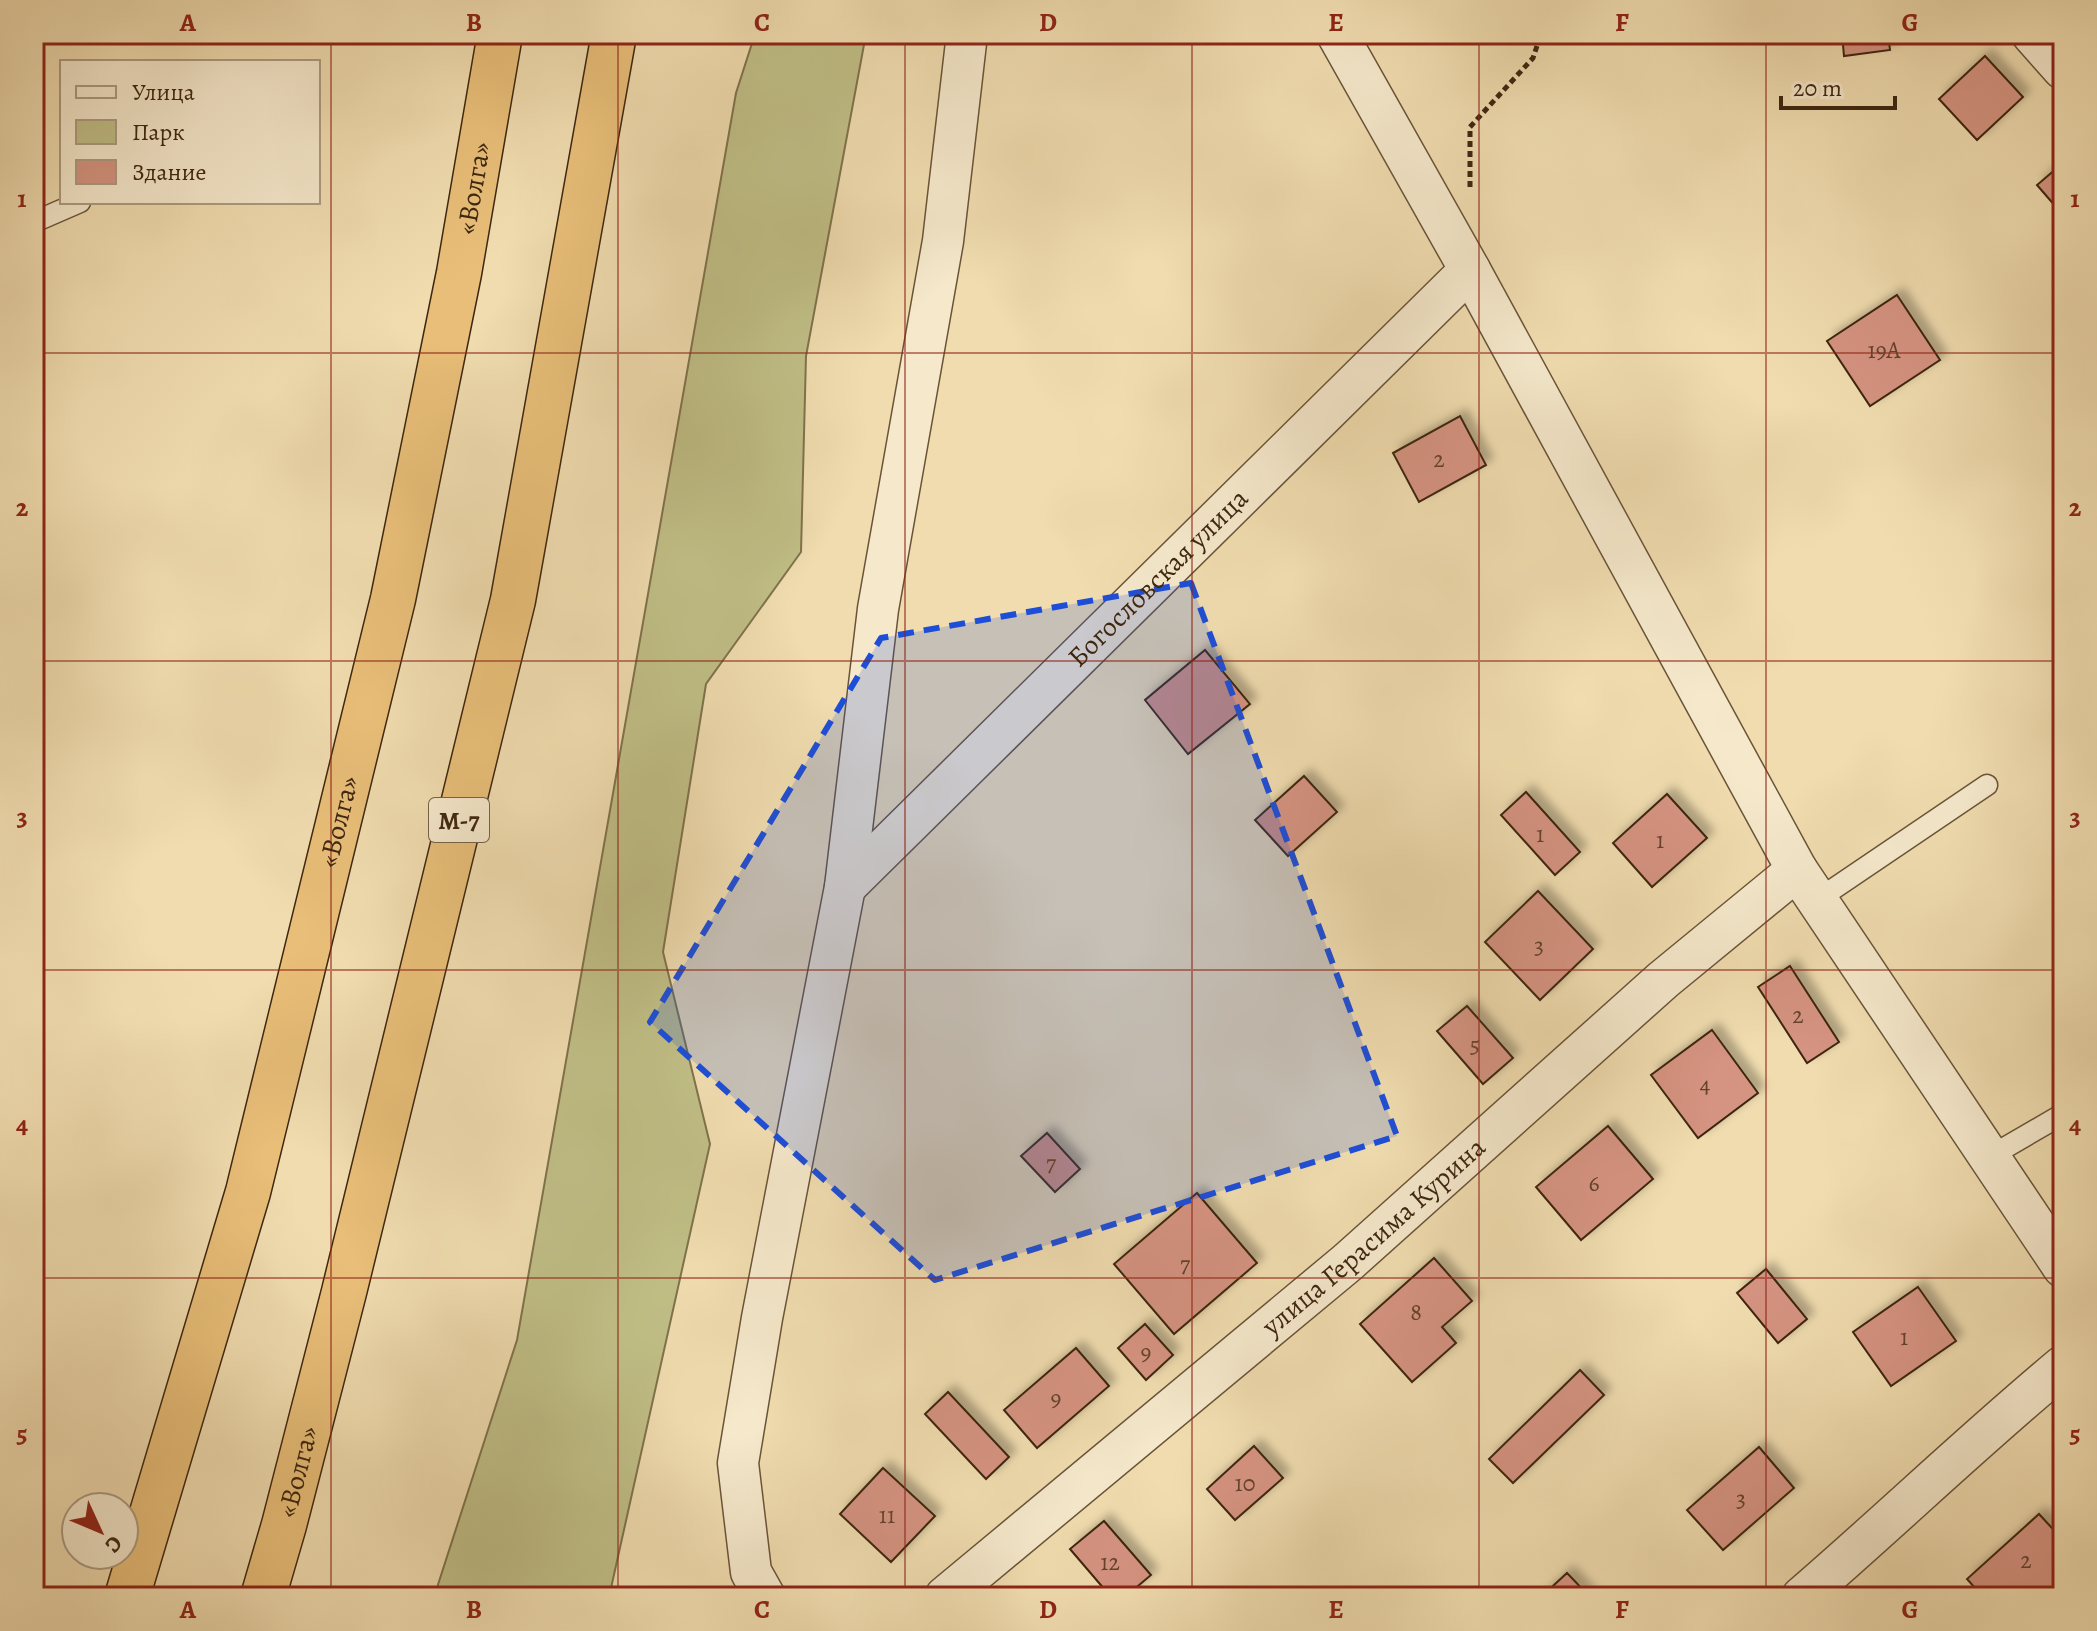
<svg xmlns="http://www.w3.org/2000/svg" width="2097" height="1631" viewBox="0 0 2097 1631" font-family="Alegreya,serif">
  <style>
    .green { fill: #c0be86; stroke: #7f724c; stroke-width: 2 }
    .building { fill: #d59381; stroke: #3e2711; stroke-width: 2; filter: url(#shadow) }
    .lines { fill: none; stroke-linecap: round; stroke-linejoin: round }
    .lane-casing { stroke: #6a5438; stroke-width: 23 }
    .street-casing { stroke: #6a5438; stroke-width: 43 }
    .highway-casing { stroke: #3e2711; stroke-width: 47 }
    .path { stroke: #3e2711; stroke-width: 5; stroke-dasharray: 6 4; stroke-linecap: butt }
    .lane { stroke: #f5e8cb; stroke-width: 20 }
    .street { stroke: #f5e8cb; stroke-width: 40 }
    .highway { stroke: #e8be78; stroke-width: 44 }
    .marked { fill: #1d4ed8; fill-opacity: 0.2; stroke: #1d4ed8; stroke-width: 6; stroke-dasharray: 16 10; stroke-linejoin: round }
    .grid { fill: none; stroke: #8f2418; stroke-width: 2; stroke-opacity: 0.55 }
    .labels { text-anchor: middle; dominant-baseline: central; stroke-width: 6; stroke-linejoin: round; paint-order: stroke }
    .number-label { font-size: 24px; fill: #64422d }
    .shield { fill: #f5e8cb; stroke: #756149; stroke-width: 2 }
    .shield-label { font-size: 26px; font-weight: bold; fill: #3e2711 }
    .street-label { font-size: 28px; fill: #3e2711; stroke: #f5e8cb }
    .neatline { fill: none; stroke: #8f2418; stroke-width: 3 }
    .grid-label { font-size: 26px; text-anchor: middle; font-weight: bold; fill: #8f2418 }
  </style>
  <defs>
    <filter id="shadow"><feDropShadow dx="7" dy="-7" stdDeviation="4" flood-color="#0004"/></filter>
  </defs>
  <rect width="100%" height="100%" fill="#f0dcaf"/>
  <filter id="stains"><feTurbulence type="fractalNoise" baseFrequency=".0025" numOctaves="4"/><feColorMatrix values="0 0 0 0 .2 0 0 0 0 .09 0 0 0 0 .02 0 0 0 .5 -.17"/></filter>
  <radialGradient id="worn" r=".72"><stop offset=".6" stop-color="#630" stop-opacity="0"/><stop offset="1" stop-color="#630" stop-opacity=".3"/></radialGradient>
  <!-- green -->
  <path class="green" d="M 755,34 L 866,34 L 806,356 L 801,552 L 706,684 L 663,952 L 710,1144 L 609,1597 L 434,1597 L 517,1340 L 736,93 Z"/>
  <!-- building -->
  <path class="building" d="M 1842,34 L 1888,34 L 1890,50 L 1844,56 Z
    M 1985,56 L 2023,97 L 1977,140 L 1939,99 Z
    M 2063,163 L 2063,215 L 2037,185 Z
    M 1897,295 L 1940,360 L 1870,406 L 1827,341 Z
    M 1460,416 L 1486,465 L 1419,502 L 1393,453 Z
    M 1205,650 L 1250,704 L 1188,754 L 1145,700 Z
    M 1304,776 L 1337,812 L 1288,856 L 1255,820 Z
    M 1526,792 L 1580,852 L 1555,875 L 1501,815 Z
    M 1667,794 L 1707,838 L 1652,887 L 1613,843 Z
    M 1538,891 L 1593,949 L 1540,1000 L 1485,942 Z
    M 1790,966 L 1839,1042 L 1807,1063 L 1758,987 Z
    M 1467,1006 L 1513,1058 L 1483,1084 L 1437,1031 Z
    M 1712,1030 L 1758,1093 L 1698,1138 L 1651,1075 Z
    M 1608,1126 L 1653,1179 L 1581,1240 L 1536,1187 Z
    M 1047,1133 L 1080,1169 L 1055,1192 L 1021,1156 Z
    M 1197,1193 L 1257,1263 L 1174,1334 L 1114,1264 Z
    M 1434,1258 L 1472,1301 L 1442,1327 L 1456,1343 L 1412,1382 L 1360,1324 Z
    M 1766,1269 L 1807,1319 L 1778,1343 L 1737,1293 Z
    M 1918,1287 L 1956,1341 L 1891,1386 L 1853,1332 Z
    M 1145,1324 L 1173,1355 L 1146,1380 L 1118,1348 Z
    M 1076,1348 L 1109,1386 L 1037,1448 L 1004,1410 Z
    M 1580,1370 L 1604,1395 L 1513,1483 L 1489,1459 Z
    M 948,1392 L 1009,1457 L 986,1479 L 925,1414 Z
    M 1254,1446 L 1283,1478 L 1235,1520 L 1207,1489 Z
    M 1759,1447 L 1794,1488 L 1723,1550 L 1687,1510 Z
    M 883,1468 L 935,1516 L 891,1562 L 840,1514 Z
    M 2039,1514 L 2063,1540 L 2063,1594 L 2060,1597 L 1983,1597 L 1967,1579 Z
    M 1104,1521 L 1151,1575 L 1125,1597 L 1111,1597 L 1070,1549 Z
    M 1567,1573 L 1590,1597 L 1541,1597 Z"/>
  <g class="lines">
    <!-- lane casing -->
    <g class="lane-casing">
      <path id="lane" d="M 34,222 L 80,202
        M 1817,900 L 1987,785
        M 1989,1157 L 2063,1114"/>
    </g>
    <!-- street casing -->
    <g class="street-casing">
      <g id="street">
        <path d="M 1337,34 L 1470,270 L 1797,870 L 2063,1267"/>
        <path d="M 2032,34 L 2063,69"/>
        <path id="s1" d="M 845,887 L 1470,270"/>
        <path d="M 765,1597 L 751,1572 L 738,1463 L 762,1318 L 845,887 L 878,609 L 943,241 L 967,34"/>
        <path id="s2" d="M 945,1597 L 1348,1262 L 1663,980 L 1797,870"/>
        <path d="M 1802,1597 C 1890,1521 1974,1440 2063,1366"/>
      </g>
    </g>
    <!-- highway casing -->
    <g class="highway-casing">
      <g id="highway">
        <path id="s3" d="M 127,1597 L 248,1192 L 393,599 L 459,273 L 500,34"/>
        <path id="s4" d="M 263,1597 L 284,1525 L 344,1292 L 513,600 L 614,34"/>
      </g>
    </g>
    <!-- path -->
    <path class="path" d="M 1470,187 L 1470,127 L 1533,58 L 1541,34"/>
    <!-- lane -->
    <use href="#lane" class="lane"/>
    <!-- street -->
    <use href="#street" class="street"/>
    <!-- highway -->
    <use href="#highway" class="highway"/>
  </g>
  <!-- marked area -->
  <path class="marked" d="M 1191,583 L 1397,1136 L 935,1280 L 650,1022 L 881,638 Z"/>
  <!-- grid -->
  <path class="grid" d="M 331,34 L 331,1597M 618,34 L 618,1597M 905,34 L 905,1597M 1192,34 L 1192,1597M 1479,34 L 1479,1597M 1766,34 L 1766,1597M 34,353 L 2063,353M 34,661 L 2063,661M 34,970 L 2063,970M 34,1278 L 2063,1278"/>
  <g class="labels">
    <!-- number labels -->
    <g class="number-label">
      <text x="1884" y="350">19А</text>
      <text x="1439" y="459">2</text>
      <text x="1540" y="834">1</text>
      <text x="1660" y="840">1</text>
      <text x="1539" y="946">3</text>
      <text x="1798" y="1015">2</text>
      <text x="1475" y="1045">5</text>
      <text x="1705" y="1084">4</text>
      <text x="1051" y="1163">7</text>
      <text x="1594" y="1183">6</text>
      <text x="1185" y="1264">7</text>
      <text x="1416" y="1312">8</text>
      <text x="1904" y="1337">1</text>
      <text x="1146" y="1352">9</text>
      <text x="1056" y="1398">9</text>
      <text x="1245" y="1483">10</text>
      <text x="1741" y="1499">3</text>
      <text x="887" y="1515">11</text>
      <text x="2026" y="1560">2</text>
      <text x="1110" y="1562">12</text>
    </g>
    <!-- shield labels -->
    <rect class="shield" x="429" y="798" width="60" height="44" rx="6"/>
    <g class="shield-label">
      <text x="459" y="820">М-7</text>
    </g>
    <!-- street labels -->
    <g class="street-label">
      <text stroke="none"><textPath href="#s3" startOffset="1452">«Волга»</textPath></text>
      <text stroke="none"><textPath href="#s1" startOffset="440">Богословская улица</textPath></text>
      <text stroke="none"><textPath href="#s3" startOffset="804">«Волга»</textPath></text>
      <text stroke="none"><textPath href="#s2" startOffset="560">улица Герасима Курина</textPath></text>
      <text stroke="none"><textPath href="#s4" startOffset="130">«Волга»</textPath></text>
    </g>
  </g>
  <!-- margin -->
  <rect width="2097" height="1631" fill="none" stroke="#f0dcaf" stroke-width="88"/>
  <!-- legend -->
  <rect x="60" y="60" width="260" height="144" fill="#f5e8cb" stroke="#ac9b81" stroke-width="2"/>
  <rect x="76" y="86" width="40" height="12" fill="#f5e8cb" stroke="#ac9b81" stroke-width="2"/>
  <text x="132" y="100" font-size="24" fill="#3e2711">Улица</text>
  <rect x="76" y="120" width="40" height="24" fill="#c0be86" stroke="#ac9b81" stroke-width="2"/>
  <text x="132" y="140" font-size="24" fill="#3e2711">Парк</text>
  <rect x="76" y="160" width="40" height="24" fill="#d59381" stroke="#ac9b81" stroke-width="2"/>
  <text x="132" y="180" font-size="24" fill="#3e2711">Здание</text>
  <!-- north arrow -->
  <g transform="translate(100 1531) rotate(134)"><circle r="38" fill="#f5e8cb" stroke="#ac9b81" stroke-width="2"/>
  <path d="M0-6L14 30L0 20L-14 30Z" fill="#8f2418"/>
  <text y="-12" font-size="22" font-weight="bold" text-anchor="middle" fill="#3e2711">С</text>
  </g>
  <!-- scale -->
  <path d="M1781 96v12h114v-12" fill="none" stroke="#3e2711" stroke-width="4"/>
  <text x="1793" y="96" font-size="24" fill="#3e2711" stroke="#f5e8cb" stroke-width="6" paint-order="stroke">20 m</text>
  <rect x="44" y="44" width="2009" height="1543" class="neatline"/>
  <g class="grid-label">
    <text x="188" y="31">A</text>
    <text x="474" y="31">B</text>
    <text x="762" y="31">C</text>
    <text x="1048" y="31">D</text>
    <text x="1336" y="31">E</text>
    <text x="1622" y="31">F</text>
    <text x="1910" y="31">G</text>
    <text x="22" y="207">1</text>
    <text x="2075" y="207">1</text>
    <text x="22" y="516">2</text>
    <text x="2075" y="516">2</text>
    <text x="22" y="825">3</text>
    <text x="2075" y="825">3</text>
    <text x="22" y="1133">4</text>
    <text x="2075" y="1133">4</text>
    <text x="22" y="1442">5</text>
    <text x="2075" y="1442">5</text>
    <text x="188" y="1618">A</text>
    <text x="474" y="1618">B</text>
    <text x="762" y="1618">C</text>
    <text x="1048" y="1618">D</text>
    <text x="1336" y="1618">E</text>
    <text x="1622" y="1618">F</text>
    <text x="1910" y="1618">G</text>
  </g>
  <rect width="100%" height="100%" filter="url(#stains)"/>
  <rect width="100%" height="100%" fill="url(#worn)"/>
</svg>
